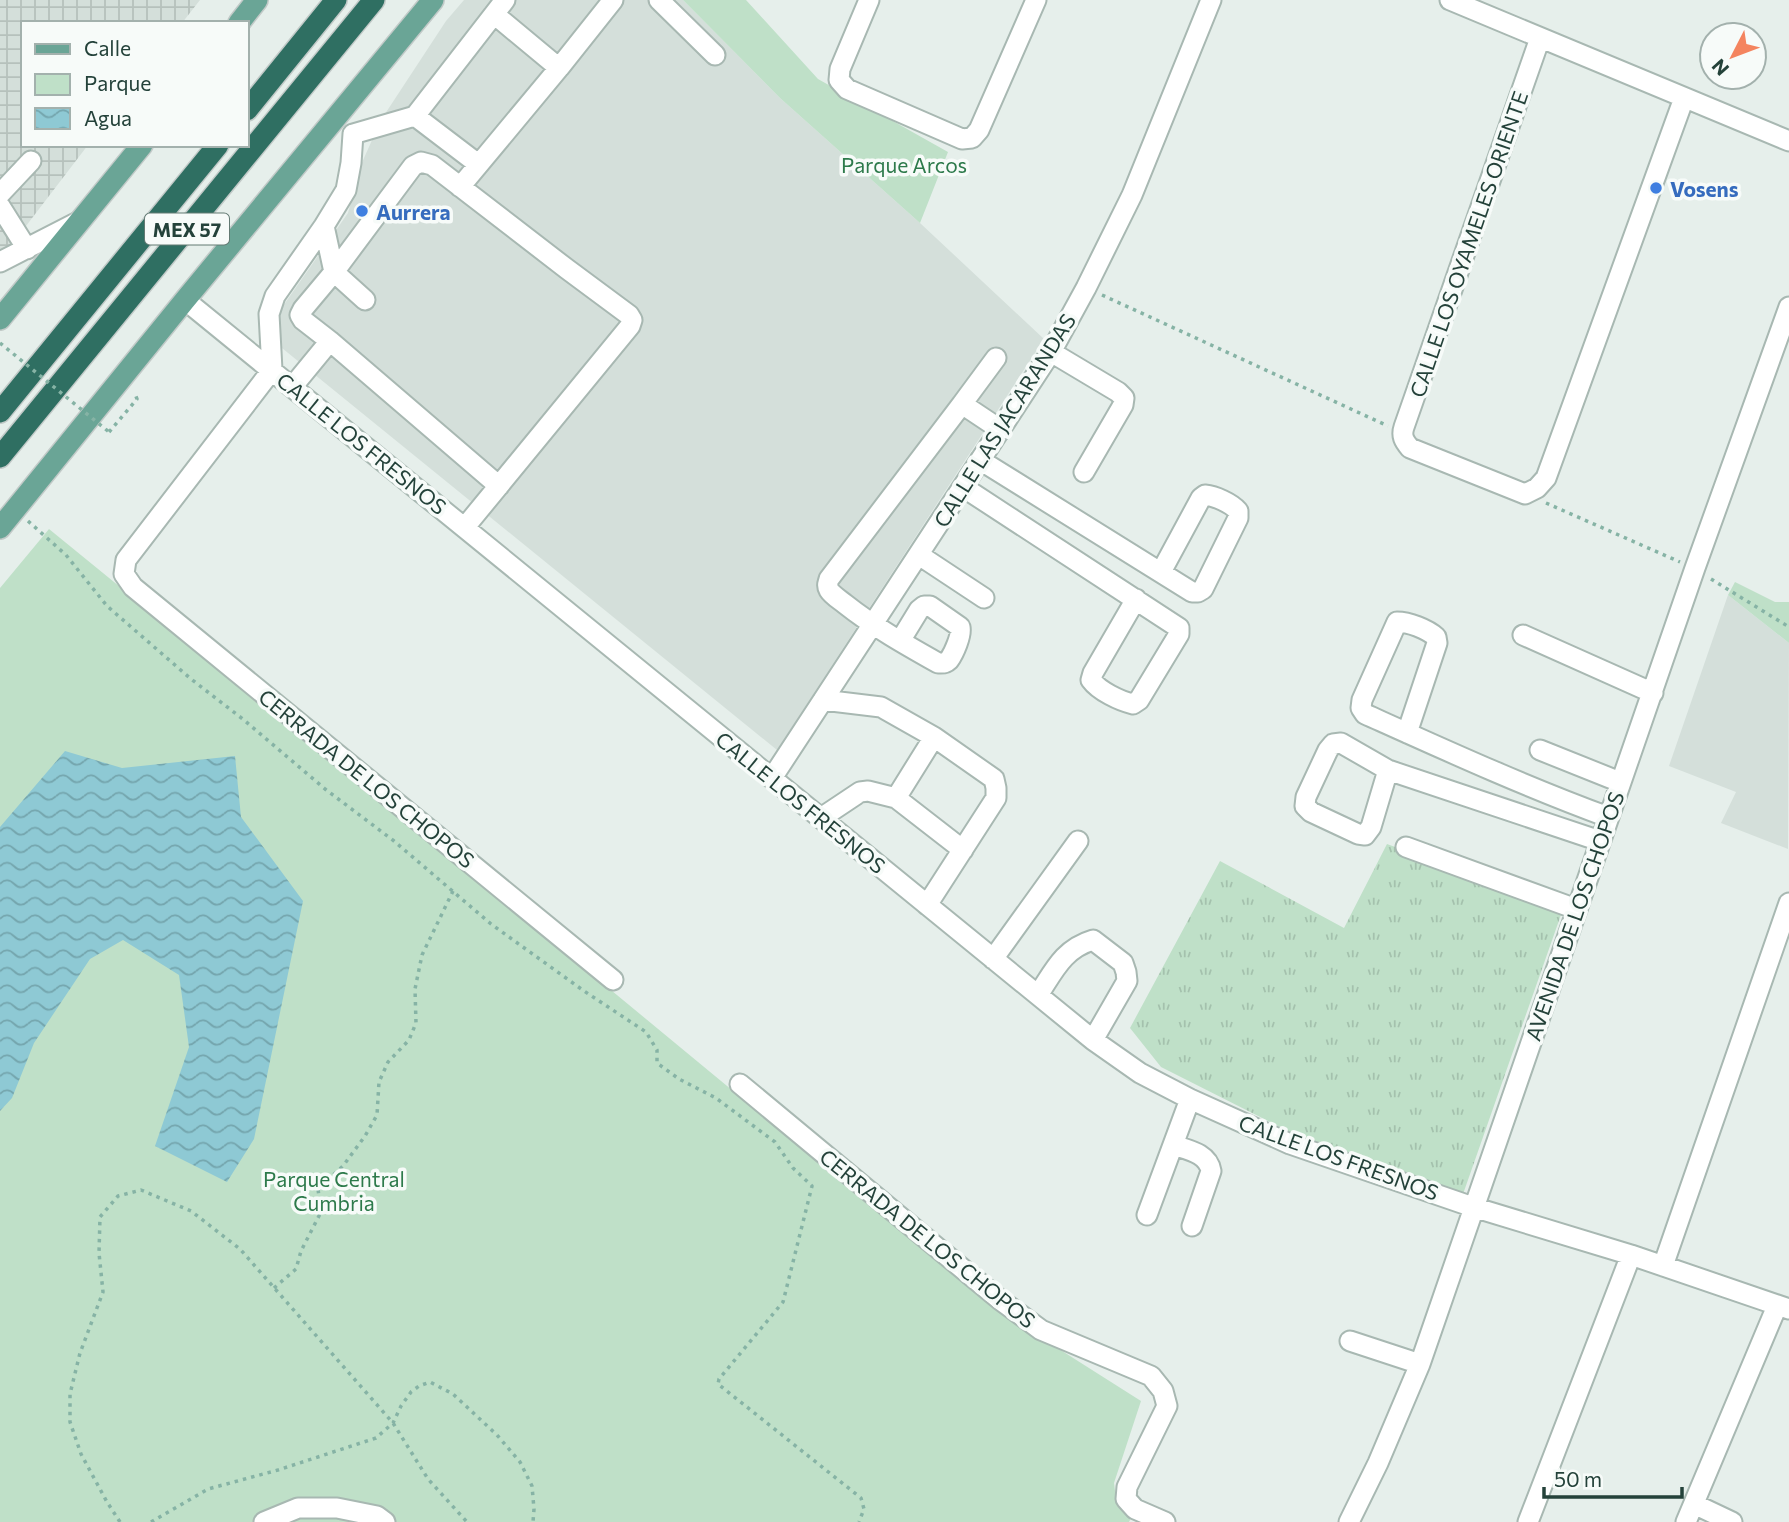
<svg xmlns="http://www.w3.org/2000/svg" width="1789" height="1522" viewBox="0 0 1789 1522" font-family="Commissioner,sans-serif">
  <style>
    .built { fill: #d4dfda }
    .industrial { fill: url(#industrial-grid) }
    .grass { fill: url(#grass-tufts) }
    .park { fill: #bfe0c8 }
    .water { fill: url(#water-waves) }
    .lines { fill: none; stroke-linecap: round; stroke-linejoin: round }
    .minor-casing { stroke: #a8b8b2; stroke-width: 23 }
    .major-casing { stroke: #c2cac8; stroke-width: 24 }
    .highway-casing { stroke: #c2cac8; stroke-width: 24 }
    .path { stroke: #86b3a5; stroke-width: 3.5; stroke-dasharray: 3.5 5; stroke-linecap: butt }
    .minor { stroke: #fff; stroke-width: 19 }
    .major { stroke: #6aa596; stroke-width: 21 }
    .highway { stroke: #2f6f62; stroke-width: 21 }
    .path-bridge { stroke: #86b3a5; stroke-width: 3.5; stroke-dasharray: 3.5 5; stroke-linecap: butt }
    .shop-dot { fill: #3f7fe0; stroke: #f7fbf9; stroke-width: 2.5 }
    .labels { text-anchor: middle; dominant-baseline: central; stroke-width: 7; stroke-linejoin: round; paint-order: stroke }
    .shield { fill: #f7fbf9; stroke: #637a73; stroke-width: 2 }
    .shield-label { font-size: 19px; font-weight: bold; fill: #24423a }
    .park-label { font-size: 21px; fill: #2d7a4b; stroke: #f7fbf9 }
    .shop-label { font-size: 21px; font-weight: bold; fill: #366cbe; stroke: #f7fbf9; text-anchor: start }
    .street-label { font-size: 21px; fill: #24423a; stroke: #f7fbf9 }
  </style>
  <defs>
    <pattern id="industrial-grid" width="8" height="8" patternUnits="userSpaceOnUse" patternTransform="scale(1.75)"><rect width="8" height="8" fill="#d4dfda"/><path d="M0 4h8M4 0v8" fill="none" stroke="#b6c1bc"/></pattern>
    <pattern id="grass-tufts" width="24" height="20" patternUnits="userSpaceOnUse" patternTransform="scale(1.75)"><rect width="24" height="20" fill="#bfe0c8"/><path d="M3 7l-1-3M5 7V3M7 7l1-3M15 17l-1-3M17 17v-4M19 17l1-3" fill="none" stroke="#a4c1ad"/></pattern>
    <pattern id="water-waves" width="16" height="10" patternUnits="userSpaceOnUse" patternTransform="scale(1.75)"><rect width="16" height="10" fill="#8ec9d4"/><path d="M0 5q4-4 8 0t8 0" fill="none" stroke="#74a5ad"/></pattern>
  </defs>
  <rect width="100%" height="100%" fill="#e6efeb"/>
  <!-- built -->
  <path class="built" d="M 464,0 L 683,0 L 780,98 L 920,223 L 1044,339 L 777,750 L 277,344 L 276,316 L 348,213 L 360,167 L 381,120 L 446,21 Z
    M 1728,595 L 1789,643 L 1788,849 L 1721,823 L 1736,792 L 1669,766 Z"/>
  <!-- industrial -->
  <path class="industrial" d="M 0,0 L 200,0 L 182,23 L 23,23 L 23,145 L 88,145 L 0,260 Z"/>
  <!-- grass -->
  <path class="grass" d="M 1387,844 L 1563,909 L 1462,1197 L 1294,1134 L 1161,1067 L 1130,1028 L 1220,861 L 1344,928 Z"/>
  <!-- park -->
  <path class="park" d="M 683,0 L 746,0 L 818,79 L 948,152 L 920,223 L 780,98 Z
    M 49,529 L 336,763 L 1002,1313 L 1141,1401 L 1114,1483 L 1117,1506 L 1131,1518 L 1129,1522 L 0,1522 L 0,588 Z
    M 1735,582 L 1775,602 L 1789,602 L 1789,643 L 1728,595 Z"/>
  <!-- water -->
  <path class="water" d="M 65,751 L 122,768 L 235,756 L 241,817 L 303,901 L 254,1139 L 227,1182 L 155,1146 L 189,1047 L 179,975 L 123,940 L 90,959 L 34,1043 L 12,1098 L 0,1111 L 0,827 Z"/>
  <g class="lines">
    <!-- minor casing -->
    <g class="minor-casing">
      <path id="minor" d="M 659,0 L 715,55
        M 869,0 L 840,69 L 839,80 L 847,89 L 962,139 L 972,138 L 979,130 L 1036,0
        M 1450,0 L 1789,141
        M 494,14 L 559,68
        M 1540,38 L 1404,427 C 1401,436 1404,441 1410,448 L 1525,494 L 1537,488 L 1546,478 L 1684,98
        M 415,116 L 505,0
        M 353,134 L 351,163 L 346,190 L 324,226 L 275,296 L 269,314 L 272,370 L 126,560 L 124,574 L 133,587 L 613,980
        M 353,134 L 415,116 L 478,164
        M 460,187 L 559,68 L 613,0
        M 0,194 L 31,161
        M 0,206 L 27,249
        M 324,226 L 334,272 L 365,300
        M 0,262 L 78,222
        M 185,300 L 1093,1040 L 1140,1073 L 1190,1099 L 1290,1144 L 1473,1207 L 1631,1255 L 1789,1309
        M 1051,352 L 1118,392 L 1124,398 L 1123,405 L 1084,472
        M 293,386 L 330,341
        M 962,404 L 996,358
        M 980,460 L 1192,592 L 1198,592 L 1203,589 L 1238,518 L 1238,511 C 1231,503 1215,496 1205,495 L 1201,498 L 1161,572
        M 963,487 L 1179,628 L 1179,634 L 1139,700 L 1133,704 C 1120,701 1099,691 1091,680 L 1093,673 L 1136,599
        M 465,527 L 630,326 L 632,320 L 629,315 L 567,269 L 432,165 L 421,162 L 413,166 L 334,272 L 303,309 L 300,315 L 303,320 L 330,341 L 499,486
        M 919,555 L 984,598
        M 1523,635 L 1653,693
        M 900,641 L 919,610 L 924,606 L 930,606 L 960,627 C 962,635 954,653 949,660 C 945,664 943,663 938,663 C 906,645 874,627 845,604 C 840,600 832,595 829,590 C 826,585 828,584 829,579 L 962,404 L 1001,430
        M 823,700 L 881,707 L 934,737
        M 1407,733 L 1437,643 L 1436,637 C 1427,629 1409,622 1397,622 L 1362,700 L 1361,708 L 1365,714 C 1445,750 1526,787 1608,817
        M 1540,750 L 1620,782
        M 1388,770 L 1371,827 L 1365,835 L 1358,834 L 1311,812 L 1305,806 L 1306,797 L 1328,750 L 1333,744 L 1341,743 L 1388,770 L 1600,841
        M 772,778 L 1051,352 L 1086,288 L 1132,195 L 1211,0
        M 821,818 L 860,792 L 868,791 L 896,798
        M 1406,847 L 1576,909
        M 927,905 L 996,798 L 996,788 L 994,779 L 934,737 L 896,798 L 963,850
        M 993,959 L 1078,841
        M 1038,995 C 1054,971 1063,949 1093,940 L 1123,963 L 1126,972 L 1127,981 L 1093,1040
        M 740,1084 L 999,1299 L 1041,1330 L 1151,1376 L 1163,1391 L 1167,1406 L 1127,1487 L 1126,1499 L 1135,1509 L 1165,1522
        M 1173,1145 C 1188,1150 1208,1153 1211,1171 L 1192,1226
        M 1147,1215 L 1190,1099
        M 1663,1266 L 1789,903
        M 1350,1341 L 1420,1364
        M 1694,1504 L 1732,1522
        M 264,1522 L 298,1508 L 337,1508 L 377,1516 L 385,1522
        M 1349,1522 L 1378,1463 L 1420,1364 L 1695,568 L 1789,307
        M 1528,1522 L 1631,1255
        M 1686,1522 L 1777,1306"/>
    </g>
    <!-- major casing -->
    <g class="major-casing">
      <path id="major" d="M 239,23 L 257,0
        M 0,319 L 142,145
        M 0,528 L 185,300 L 433,0"/>
    </g>
    <!-- highway casing -->
    <g class="highway-casing">
      <path id="highway" d="M 247,110 L 336,0
        M 0,412 L 218,145
        M 0,457 L 374,0"/>
    </g>
    <!-- path -->
    <path class="path" d="M 1102,295 L 1388,426
      M 109,432 L 137,399 L 135,394
      M 1546,503 L 1680,562
      M 28,521 L 66,555 L 107,606 L 191,679 L 244,720 L 325,789 L 394,841 L 491,924 L 584,991 L 646,1032 L 657,1050 L 657,1063 L 679,1079 L 716,1098 L 775,1142 L 793,1168 L 812,1186 L 783,1302 L 719,1379 L 718,1384 L 861,1498 L 864,1509 L 859,1522
      M 1711,579 L 1789,627
      M 274,1288 L 296,1269 L 301,1251 L 321,1212 L 318,1189 L 343,1166 L 365,1136 L 377,1115 L 379,1082 L 388,1062 L 409,1040 L 416,1023 L 415,989 L 422,955 L 453,891
      M 120,1522 L 107,1502 L 81,1454 L 70,1422 L 70,1394 L 80,1353 L 103,1292 L 99,1253 L 100,1217 L 118,1196 L 141,1190 L 191,1211 L 240,1249 L 393,1423 L 428,1479 L 467,1522
      M 151,1522 L 208,1489 L 278,1470 L 376,1438 L 393,1423 L 401,1406 L 411,1392 L 419,1386 L 430,1382 L 453,1394 L 497,1435 L 520,1462 L 532,1486 L 534,1509 L 533,1522"/>
    <!-- minor -->
    <use href="#minor" class="minor"/>
    <!-- major -->
    <use href="#major" class="major"/>
    <!-- highway -->
    <use href="#highway" class="highway"/>
    <!-- path-bridge -->
    <path class="path-bridge" d="M 0,343 L 109,432"/>
  </g>
  <!-- markers -->
  <g class="shop-dot">
    <circle cx="1656" cy="188" r="7"/>
    <circle cx="362" cy="211" r="7"/>
  </g>
  <g class="labels">
    <!-- shield labels -->
    <rect class="shield" x="145" y="213.5" width="84" height="31" rx="5"/>
    <g class="shield-label">
      <text x="187" y="229">MEX 57</text>
    </g>
    <!-- park labels -->
    <g class="park-label">
      <text x="904" y="164">Parque Arcos</text>
      <text x="334" y="1178">Parque Central<tspan x="334" dy="24">Cumbria</tspan></text>
    </g>
    <!-- shop labels -->
    <g class="shop-label">
      <text x="1670" y="188">Vosens</text>
      <text x="376" y="211">Aurrera</text>
    </g>
    <!-- street labels -->
    <g class="street-label">
      <text transform="translate(1468 244) rotate(-71)">CALLE LOS OYAMELES ORIENTE</text>
      <text transform="translate(1004 420) rotate(-58)">CALLE LAS JACARANDAS</text>
      <text transform="translate(362 443) rotate(39)">CALLE LOS FRESNOS</text>
      <text transform="translate(367 778) rotate(39)">CERRADA DE LOS CHOPOS</text>
      <text transform="translate(801 802) rotate(39)">CALLE LOS FRESNOS</text>
      <text transform="translate(1574 916) rotate(-71)">AVENIDA DE LOS CHOPOS</text>
      <text transform="translate(1339 1157) rotate(20)">CALLE LOS FRESNOS</text>
      <text transform="translate(928 1238) rotate(39)">CERRADA DE LOS CHOPOS</text>
    </g>
  </g>
  <!-- legend -->
  <rect x="21" y="21" width="228" height="126" fill="#f7fbf9" stroke="#a3b1ad" stroke-width="2"/>
  <rect x="35" y="44" width="35" height="10" fill="#6aa596" stroke="#a3b1ad" stroke-width="2"/>
  <text x="84" y="56" font-size="21" fill="#24423a">Calle</text>
  <rect x="35" y="74" width="35" height="21" fill="#bfe0c8" stroke="#a3b1ad" stroke-width="2"/>
  <text x="84" y="91" font-size="21" fill="#24423a">Parque</text>
  <rect x="35" y="108" width="35" height="21" fill="url(#water-waves)" stroke="#a3b1ad" stroke-width="2"/>
  <text x="84" y="126" font-size="21" fill="#24423a">Agua</text>
  <!-- north arrow -->
  <g transform="translate(1733 56) rotate(228)"><circle r="33" fill="#f7fbf9" stroke="#a3b1ad" stroke-width="2"/>
  <path d="M0-5L12 26L0 18L-12 26Z" fill="#f4845f"/>
  <text y="-10" font-size="19" font-weight="bold" text-anchor="middle" fill="#24423a">N</text>
  </g>
  <!-- scale -->
  <path d="M1544 1487v10h138v-10" fill="none" stroke="#24423a" stroke-width="3.5"/>
  <text x="1554" y="1487" font-size="21" fill="#24423a" stroke="#f7fbf9" stroke-width="5" paint-order="stroke">50 m</text>
</svg>
